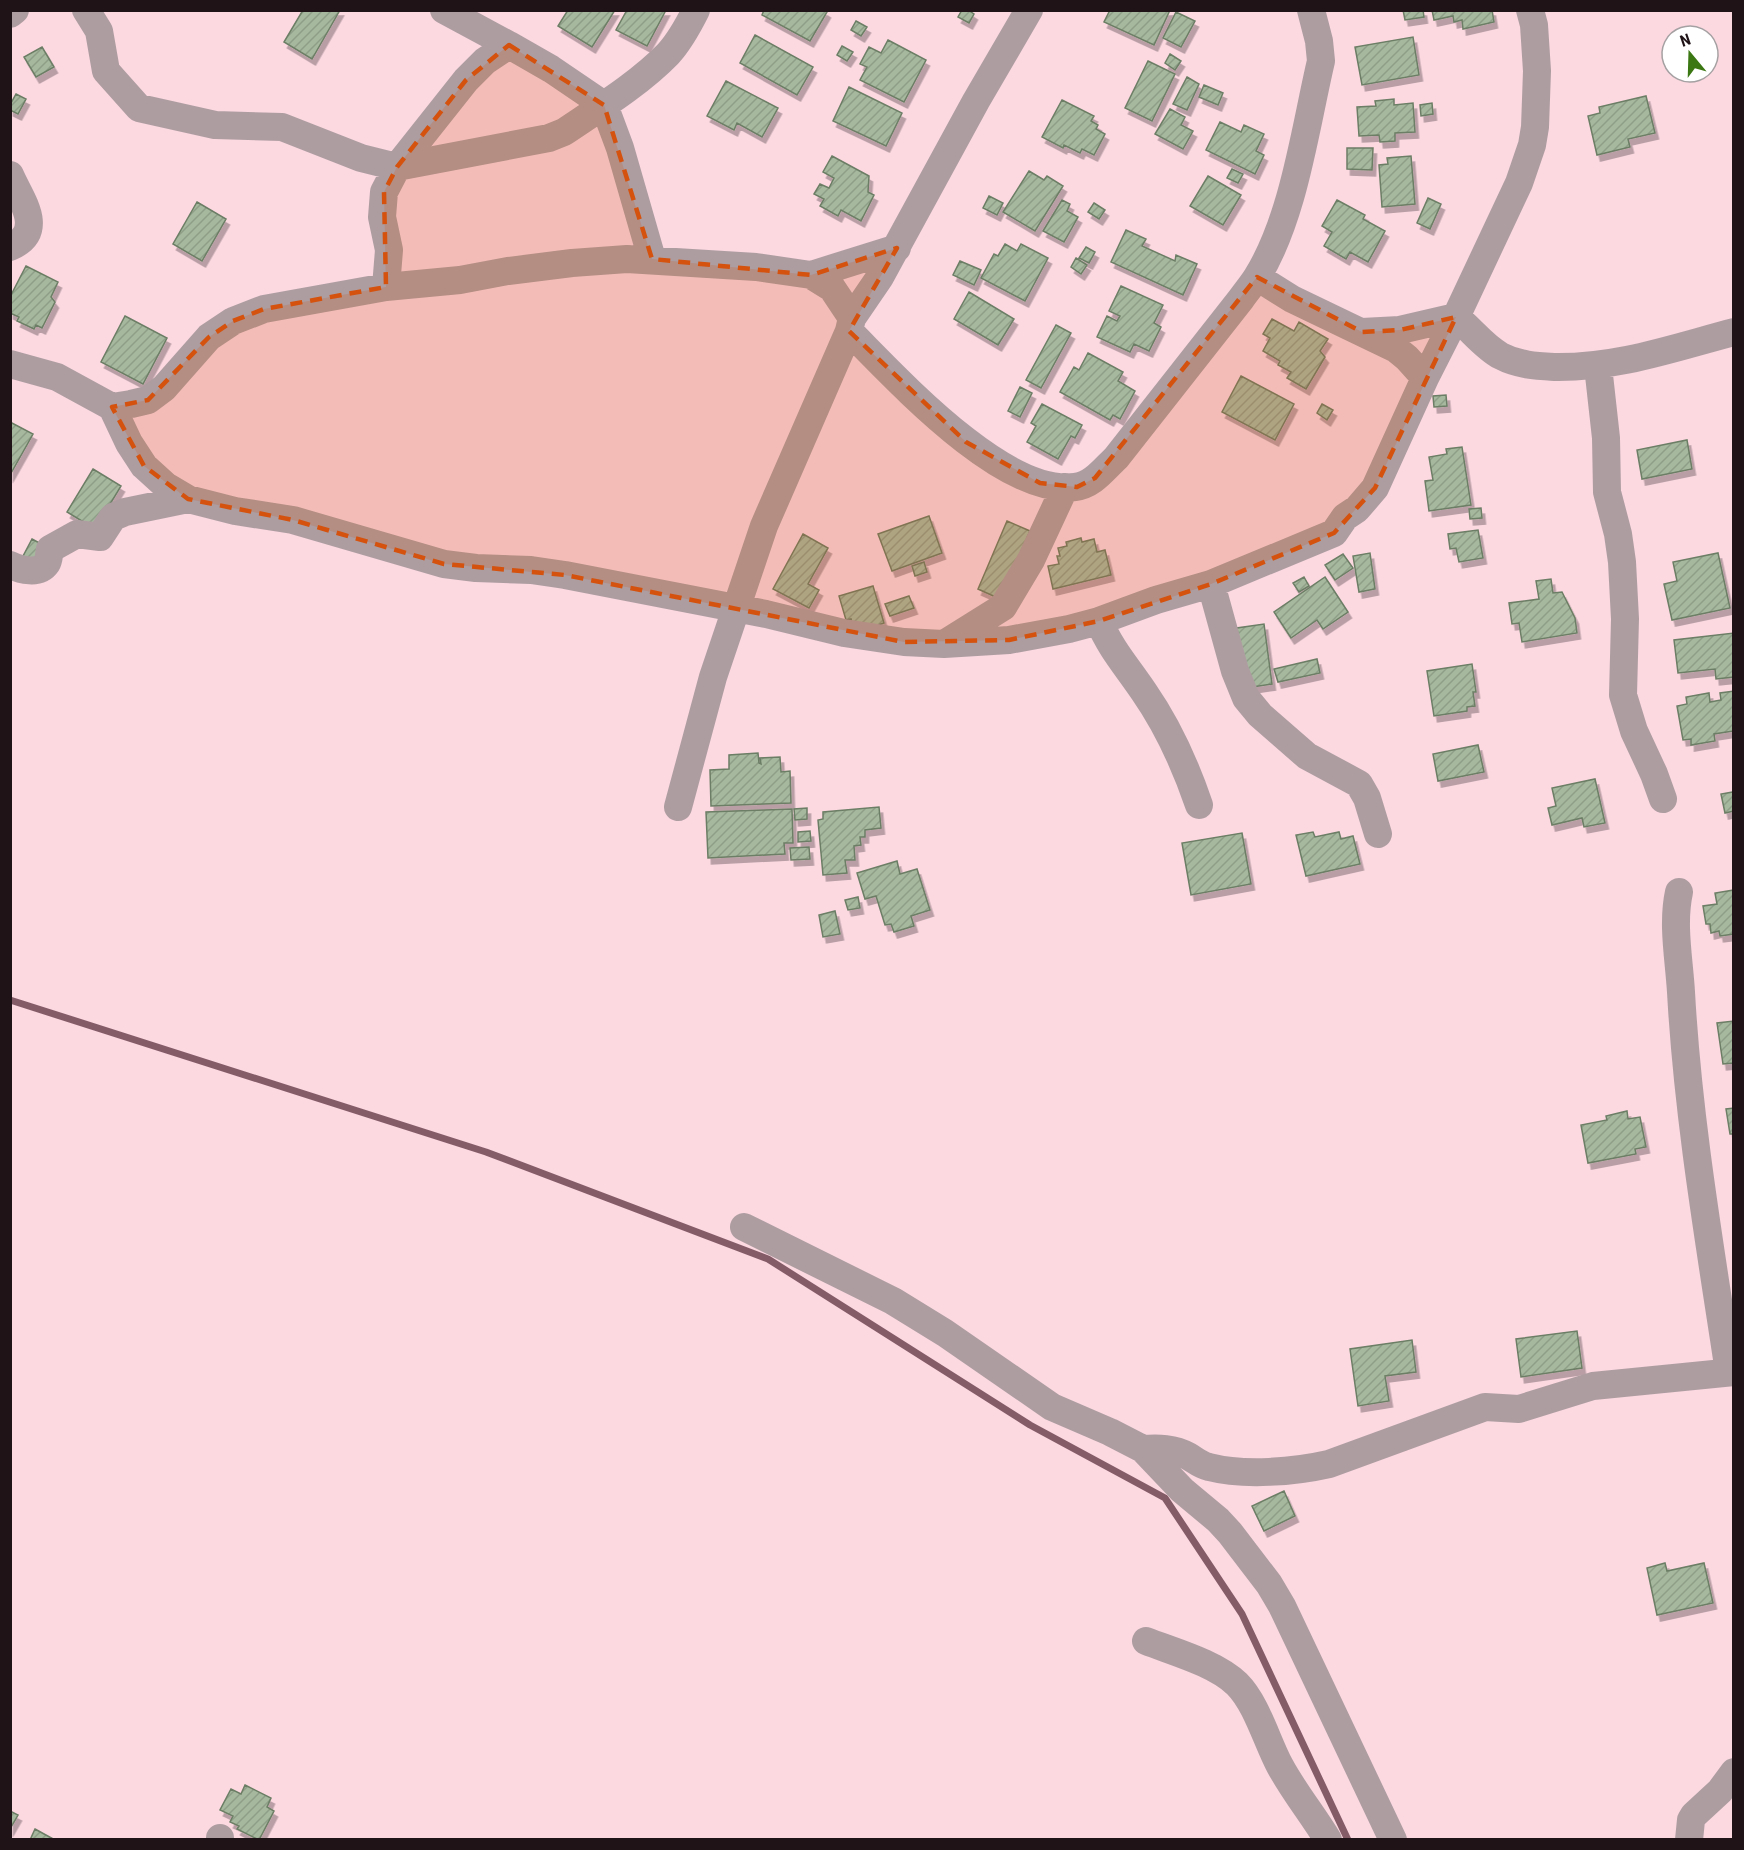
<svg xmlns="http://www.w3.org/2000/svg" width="1744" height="1850" viewBox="0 0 1744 1850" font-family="'Roboto Condensed',sans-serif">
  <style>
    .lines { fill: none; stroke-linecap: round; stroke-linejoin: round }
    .stream { stroke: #845c68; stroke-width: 7 }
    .building { fill: url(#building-hatch); stroke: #6c7e65; stroke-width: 1.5; filter: url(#shadow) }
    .minor { stroke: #ad9da1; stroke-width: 28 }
    .marked { fill: #d4520d; fill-opacity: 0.2; stroke: #d4520d; stroke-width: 4.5; stroke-dasharray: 12 8; stroke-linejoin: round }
  </style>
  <defs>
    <pattern id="building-hatch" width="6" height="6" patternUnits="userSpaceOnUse" patternTransform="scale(1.5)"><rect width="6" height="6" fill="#a6b99e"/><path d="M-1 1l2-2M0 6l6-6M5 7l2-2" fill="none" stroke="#8e9e87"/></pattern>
    <filter id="shadow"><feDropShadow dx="3.5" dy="6" stdDeviation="0" flood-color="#0004"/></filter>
  </defs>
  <rect width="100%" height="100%" fill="#fcd8e1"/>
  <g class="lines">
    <!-- stream -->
    <path class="stream" d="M 10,1000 L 486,1152 L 768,1259 L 1030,1425 L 1165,1498 L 1242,1614 L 1348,1840"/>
  </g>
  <!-- building -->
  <path class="building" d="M 303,10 L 340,10 L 312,59 L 284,42 Z
    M 568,10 L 615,10 L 592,47 L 558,26 Z
    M 627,10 L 666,10 L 647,46 L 616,30 Z
    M 764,10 L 824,10 L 827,12 L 810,41 L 762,15 Z
    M 962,10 L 968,10 L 974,14 L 969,23 L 958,17 Z
    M 1110,10 L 1170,10 L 1154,45 L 1104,22 Z
    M 1403,10 L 1423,10 L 1424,17 L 1405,20 Z
    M 1432,10 L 1492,10 L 1494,22 L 1463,29 L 1462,20 L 1454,22 L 1453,16 L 1434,20 Z
    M 1176,12 L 1195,21 L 1181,47 L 1163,38 Z
    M 856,21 L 867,27 L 861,36 L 851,30 Z
    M 755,35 L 813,67 L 797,95 L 740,63 Z
    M 1413,37 L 1419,75 L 1362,85 L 1355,47 Z
    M 888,40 L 926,60 L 904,102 L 860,80 L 867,67 L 860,64 L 869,47 L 881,53 Z
    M 842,46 L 853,52 L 847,61 L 837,55 Z
    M 42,47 L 54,67 L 36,77 L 24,57 Z
    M 1170,54 L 1181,61 L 1175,70 L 1165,63 Z
    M 1148,61 L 1175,74 L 1152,121 L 1125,108 Z
    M 1187,77 L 1199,84 L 1187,110 L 1173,104 Z
    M 726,81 L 778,108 L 762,137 L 737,123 L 734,130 L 707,116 Z
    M 1204,85 L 1223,93 L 1218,105 L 1199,97 Z
    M 849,87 L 902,113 L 886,146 L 833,121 Z
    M 16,94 L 26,99 L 18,114 L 10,110 L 10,105 Z
    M 1646,96 L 1655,133 L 1628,139 L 1630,147 L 1597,155 L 1588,116 L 1600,113 L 1599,107 Z
    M 1394,99 L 1394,105 L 1413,103 L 1415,132 L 1395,133 L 1395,141 L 1380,142 L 1379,135 L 1359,136 L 1357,107 L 1376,106 L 1375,101 Z
    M 1062,100 L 1094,116 L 1091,121 L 1098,125 L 1096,129 L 1105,134 L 1094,155 L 1082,149 L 1080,153 L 1064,145 L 1063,148 L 1042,137 Z
    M 1432,103 L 1433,114 L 1421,116 L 1420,105 Z
    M 1170,109 L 1185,117 L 1181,125 L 1193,131 L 1183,149 L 1155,134 Z
    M 1220,122 L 1241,132 L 1244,125 L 1264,134 L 1256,151 L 1264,155 L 1255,174 L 1206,150 Z
    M 1347,148 L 1373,148 L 1372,170 L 1347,169 Z
    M 832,156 L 869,176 L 868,192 L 874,195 L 861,221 L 841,210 L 838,216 L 820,206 L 824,199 L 814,194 L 820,184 L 829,188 L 834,178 L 823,172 Z
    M 1411,156 L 1415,204 L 1382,207 L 1379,165 L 1388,164 L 1387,158 Z
    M 1232,169 L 1243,174 L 1238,183 L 1227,178 Z
    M 1029,171 L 1044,180 L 1047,176 L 1063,186 L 1035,231 L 1003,212 Z
    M 1208,176 L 1241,195 L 1223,225 L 1190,206 Z
    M 989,196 L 1003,203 L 997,215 L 983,208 Z
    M 1428,198 L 1441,204 L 1430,229 L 1417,223 Z
    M 1062,200 L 1070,204 L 1067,211 L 1078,217 L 1064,242 L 1043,231 Z
    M 1337,200 L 1365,215 L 1363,219 L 1385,231 L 1368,262 L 1350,252 L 1346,259 L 1324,246 L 1332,232 L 1322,226 Z
    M 197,202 L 226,219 L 202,261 L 173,244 Z
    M 1094,203 L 1105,210 L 1099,219 L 1088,212 Z
    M 1126,230 L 1146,239 L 1142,246 L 1175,261 L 1176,255 L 1197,264 L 1183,295 L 1111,262 Z
    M 1005,244 L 1017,251 L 1021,244 L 1048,258 L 1025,301 L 981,278 L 994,254 L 998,256 Z
    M 1086,247 L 1095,252 L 1089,263 L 1079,258 Z
    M 1076,258 L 1087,265 L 1081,274 L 1071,267 Z
    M 960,261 L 981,270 L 974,285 L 953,275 Z
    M 26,266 L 58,282 L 51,297 L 55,302 L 42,328 L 36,325 L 34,329 L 17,321 L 19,317 L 10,313 L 10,297 Z
    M 1121,286 L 1163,305 L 1154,323 L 1161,327 L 1149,351 L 1134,344 L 1130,352 L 1097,337 L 1107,316 L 1117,321 L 1120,316 L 1109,311 Z
    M 969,292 L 1014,319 L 998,345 L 954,319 Z
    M 125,316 L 167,338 L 143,384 L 101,362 Z
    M 1272,319 L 1294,331 L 1299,322 L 1328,339 L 1320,351 L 1325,357 L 1306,389 L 1287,378 L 1291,372 L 1278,365 L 1280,361 L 1263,351 L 1270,338 L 1263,334 Z
    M 1056,325 L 1071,333 L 1041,388 L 1026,380 Z
    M 1088,353 L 1123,372 L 1118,381 L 1135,391 L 1120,419 L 1113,415 L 1110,420 L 1060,392 L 1074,367 L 1079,370 Z
    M 1241,376 L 1294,404 L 1275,440 L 1222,412 Z
    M 1020,387 L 1032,393 L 1020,417 L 1008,411 Z
    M 1446,395 L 1447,406 L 1434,407 L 1433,396 Z
    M 1042,404 L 1082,425 L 1075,438 L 1071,436 L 1058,459 L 1027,442 L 1036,426 L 1031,423 Z
    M 1322,404 L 1333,410 L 1327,420 L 1317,413 Z
    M 10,422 L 33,434 L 10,475 Z
    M 1687,440 L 1692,469 L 1642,479 L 1637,450 Z
    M 1462,447 L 1471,505 L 1429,511 L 1425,481 L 1433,480 L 1429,457 L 1447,454 L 1446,449 Z
    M 93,469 L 121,486 L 95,529 L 67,512 Z
    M 1481,508 L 1482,518 L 1470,519 L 1469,509 Z
    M 929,516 L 942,553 L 892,571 L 878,534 Z
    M 1007,521 L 1030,531 L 1000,599 L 978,589 Z
    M 1478,530 L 1483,558 L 1459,562 L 1456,548 L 1450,549 L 1448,534 Z
    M 803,534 L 828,548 L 808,584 L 819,590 L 809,608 L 773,589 Z
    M 1081,538 L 1082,542 L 1094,539 L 1097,552 L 1105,550 L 1111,575 L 1053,589 L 1048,566 L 1059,564 L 1057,556 L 1060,556 L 1058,548 L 1067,546 L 1066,542 Z
    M 32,539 L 45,546 L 34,566 L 21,560 Z
    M 1370,553 L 1375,589 L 1359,592 L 1353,556 Z
    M 1718,553 L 1730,608 L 1672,620 L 1664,584 L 1677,581 L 1673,562 Z
    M 1343,554 L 1353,568 L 1335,580 L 1325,565 Z
    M 924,562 L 927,572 L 915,576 L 912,566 Z
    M 1304,577 L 1309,586 L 1299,592 L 1293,583 Z
    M 1325,577 L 1348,612 L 1323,629 L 1317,620 L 1291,638 L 1274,612 Z
    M 1551,579 L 1553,593 L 1562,592 L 1575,618 L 1577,633 L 1522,642 L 1519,623 L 1512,624 L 1509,603 L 1539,599 L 1536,581 Z
    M 873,586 L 884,623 L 870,628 L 853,627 L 851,619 L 846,620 L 839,596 Z
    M 909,596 L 914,608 L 890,616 L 885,604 Z
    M 1264,624 L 1272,684 L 1246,688 L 1237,628 Z
    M 1734,633 L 1734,677 L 1716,679 L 1715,669 L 1678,673 L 1674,640 Z
    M 1317,659 L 1320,673 L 1278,682 L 1274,669 Z
    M 1472,664 L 1476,692 L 1473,692 L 1475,706 L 1467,707 L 1467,711 L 1434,716 L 1427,671 Z
    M 1734,691 L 1734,734 L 1733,731 L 1714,734 L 1715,741 L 1691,745 L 1691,739 L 1683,740 L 1677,706 L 1687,704 L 1686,697 L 1709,693 L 1710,702 L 1721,700 L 1720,693 Z
    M 1478,745 L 1484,772 L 1438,781 L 1433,754 Z
    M 758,753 L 759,763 L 761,764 L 760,758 L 780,757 L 781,772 L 790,771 L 791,803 L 711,806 L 710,770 L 729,769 L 729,755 Z
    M 1595,779 L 1605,823 L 1584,827 L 1582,818 L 1552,825 L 1548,808 L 1556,806 L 1552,788 Z
    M 1733,792 L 1734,811 L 1725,813 L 1721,794 Z
    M 879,807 L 881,828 L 865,830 L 865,837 L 860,837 L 861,845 L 854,846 L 855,860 L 845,860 L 847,873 L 823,875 L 818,820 L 823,819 L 823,812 Z
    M 807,808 L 807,819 L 795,820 L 794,809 Z
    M 792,809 L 793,843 L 784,843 L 785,854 L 708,858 L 706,812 Z
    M 810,831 L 811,841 L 798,842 L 798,832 Z
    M 1313,832 L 1315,837 L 1339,832 L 1341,839 L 1353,836 L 1360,864 L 1306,876 L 1296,835 Z
    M 1242,833 L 1251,884 L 1191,895 L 1182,843 Z
    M 809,847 L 810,859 L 791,860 L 790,848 Z
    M 897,861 L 900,874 L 917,869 L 930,910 L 911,916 L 914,926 L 894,932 L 891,924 L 885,925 L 876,896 L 865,899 L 857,873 Z
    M 1734,890 L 1734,934 L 1720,936 L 1719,931 L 1711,933 L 1710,924 L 1706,924 L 1703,906 L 1717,904 L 1715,893 Z
    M 858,897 L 860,908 L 848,910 L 845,900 Z
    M 835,911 L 840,934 L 823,937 L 819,915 Z
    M 1734,1021 L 1734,1065 L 1733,1063 L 1723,1064 L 1717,1023 Z
    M 1734,1108 L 1734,1134 L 1730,1134 L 1726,1109 Z
    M 1627,1111 L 1628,1119 L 1640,1117 L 1646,1147 L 1635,1149 L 1636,1154 L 1588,1163 L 1581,1125 L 1607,1120 L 1606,1116 Z
    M 1577,1331 L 1582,1368 L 1521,1377 L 1516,1339 Z
    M 1412,1340 L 1416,1372 L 1385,1376 L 1389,1401 L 1358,1406 L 1350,1349 Z
    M 1284,1491 L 1295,1516 L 1264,1531 L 1252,1506 Z
    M 1665,1563 L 1667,1571 L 1704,1563 L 1713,1603 L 1657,1615 L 1647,1568 Z
    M 245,1785 L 271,1798 L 267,1807 L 274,1811 L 259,1840 L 237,1829 L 239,1826 L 230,1822 L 233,1816 L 220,1810 L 231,1789 L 241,1794 Z
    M 10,1811 L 18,1815 L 10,1829 Z
    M 35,1829 L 55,1840 L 30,1840 Z"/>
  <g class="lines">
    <!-- minor -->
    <path class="minor" d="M 86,10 L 99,31 L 106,71 L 139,108 L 215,125 L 282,127 L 361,158 L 397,167 L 466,80 L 485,61 L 509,45 L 551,69 L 604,105 L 620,148 L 652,259
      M 444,10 L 509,45
      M 10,14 L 15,10
      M 10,175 C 20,199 47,231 10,247
      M 811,275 L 897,248
      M 1257,277 L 1292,299 L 1396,349 L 1407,358 L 1425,378
      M 386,287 L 389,250 L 382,217 L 384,192 L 397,167 L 549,138 L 564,132 C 598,109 640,83 668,54 C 680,41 688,26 696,10
      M 849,331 C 897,379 1003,496 1075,487 C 1093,485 1104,469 1116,458 L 1241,299 C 1246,292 1252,285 1257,277 C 1294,217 1305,129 1321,61 L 1319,41 L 1311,10
      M 1362,332 L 1400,330 L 1456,317 C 1471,329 1484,347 1501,356 C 1518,365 1536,366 1554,367 C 1618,368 1673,348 1734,332
      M 10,364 L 57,377 L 112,407 L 131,404 L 148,400 L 164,388 L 209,337 L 233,321 L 264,309 L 386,287 L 460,280 L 508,271 L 572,263 L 627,259 L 756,267 L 811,275 L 832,288 L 852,318
      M 1598,366 L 1606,438 L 1607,492 L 1618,534 L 1622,562 L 1625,619 L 1623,695 L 1634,731 L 1654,774 L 1663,799
      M 112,407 L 129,443 L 144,466 L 166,486 L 188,499 L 235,511 L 293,520 L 444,564 L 476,568 L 531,570 L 565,575 L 766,614 L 844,633 L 904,642 L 944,644 L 1009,640 L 1069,629 L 1099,621 L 1156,600 L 1211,584 L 1334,533 L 1345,517 L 1357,509 L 1375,488 L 1425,378 L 1456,317 L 1519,183 L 1532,145 L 1535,127 L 1537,71 L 1534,25 L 1530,10
      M 10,565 C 21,570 39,575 47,563 C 49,560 49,553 50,549 L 77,534 L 100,537 L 113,517 L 125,512 L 188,499
      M 1211,584 L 1235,671 L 1246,698 L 1260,715 L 1307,756 L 1359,784 L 1367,798 L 1378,834
      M 1099,621 C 1110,648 1128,668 1144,692 C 1169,728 1185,764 1199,805
      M 947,642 L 1003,607 L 1031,560 L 1065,487
      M 678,807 L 713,677 L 764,526 L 849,331 L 852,318 L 880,277 L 976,101 L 1029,10
      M 1679,892 C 1672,924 1679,959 1681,992 C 1688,1119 1710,1246 1729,1372
      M 744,1227 L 893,1301 L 945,1333 L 1052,1407 L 1110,1432 L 1143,1449 L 1182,1490 L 1218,1520 L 1230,1533 L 1269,1584 L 1282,1606 L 1393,1840
      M 1143,1449 C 1158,1448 1174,1448 1188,1456 C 1195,1460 1200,1465 1209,1467 C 1244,1476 1294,1472 1329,1464 L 1485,1407 L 1519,1409 L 1593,1386 L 1734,1372
      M 1146,1641 C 1174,1652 1215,1663 1237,1684 C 1257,1704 1267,1742 1280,1766 C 1294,1792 1313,1815 1328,1840
      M 220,1840 L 220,1838
      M 1689,1840 L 1691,1820 L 1694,1815 L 1720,1791 L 1734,1772"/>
  </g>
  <!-- marked area -->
  <path class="marked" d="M 509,45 L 604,105 L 652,259 L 811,275 L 897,248 L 849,331 L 966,442 L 1040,483 L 1077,487 L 1095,478 L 1257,277 L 1362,332 L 1400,330 L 1456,317 L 1375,488 L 1334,533 L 1211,584 L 1099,621 L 1009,640 L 904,642 L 565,575 L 444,564 L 293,520 L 188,499 L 144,466 L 112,407 L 148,400 L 209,337 L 233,321 L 264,309 L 386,287 L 384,192 L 397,167 L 466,80 Z"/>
  <!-- border -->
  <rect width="1744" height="1850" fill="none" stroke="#1f1317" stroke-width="24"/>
  <!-- north arrow -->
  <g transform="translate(1690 54) rotate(341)"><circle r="28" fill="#ffffff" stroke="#a5a1a2" stroke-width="1.5"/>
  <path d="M0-4.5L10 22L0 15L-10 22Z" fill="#3b7813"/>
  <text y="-9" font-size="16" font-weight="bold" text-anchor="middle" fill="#1f1317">N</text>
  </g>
</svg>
